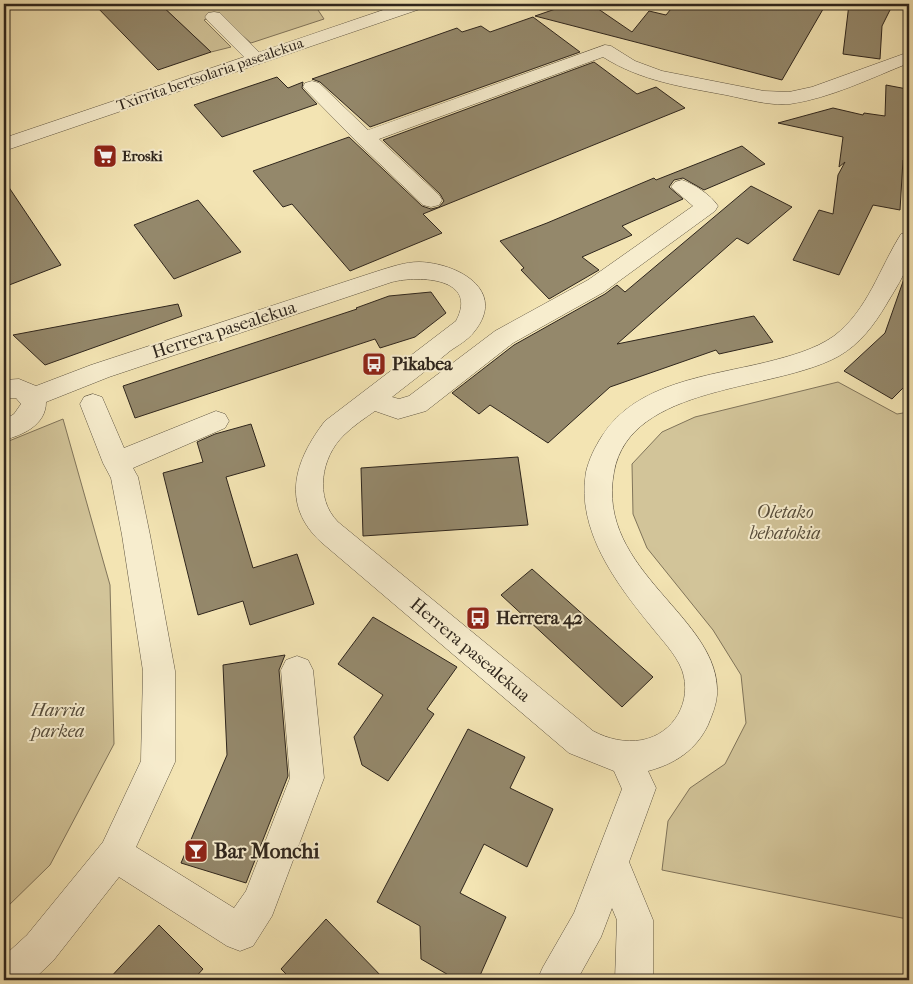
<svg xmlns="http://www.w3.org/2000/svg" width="913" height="984" viewBox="0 0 913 984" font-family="'IM FELL French Canon',serif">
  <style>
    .green { fill: #d2c499; stroke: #80745a }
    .building { fill: #94886b; stroke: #2e251c }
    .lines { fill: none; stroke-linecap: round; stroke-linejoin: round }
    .minor-casing { stroke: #5f5542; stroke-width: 1 }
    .minor { fill: #f7edce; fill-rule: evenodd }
    .labels { text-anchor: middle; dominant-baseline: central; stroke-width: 4; stroke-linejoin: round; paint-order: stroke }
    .far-street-label { font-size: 15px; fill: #2e251c; stroke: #f7edce }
    .far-poi-label { font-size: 15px; font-weight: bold; fill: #2e251c; stroke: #f7edce; text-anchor: start }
    .street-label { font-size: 18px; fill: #2e251c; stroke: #f7edce }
    .poi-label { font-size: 18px; font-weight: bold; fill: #2e251c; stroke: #f7edce; text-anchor: start }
    .park-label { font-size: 18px; font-style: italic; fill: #574d3b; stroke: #f7edce }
    .near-poi-label { font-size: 21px; font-weight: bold; fill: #2e251c; stroke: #f7edce; text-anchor: start }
  </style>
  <rect width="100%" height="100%" fill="#f3e4b3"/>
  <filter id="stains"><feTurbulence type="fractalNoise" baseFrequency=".004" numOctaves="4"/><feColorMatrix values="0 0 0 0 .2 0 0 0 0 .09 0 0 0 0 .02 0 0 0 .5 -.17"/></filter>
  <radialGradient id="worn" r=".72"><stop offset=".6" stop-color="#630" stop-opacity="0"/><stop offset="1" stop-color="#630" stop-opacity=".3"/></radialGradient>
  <!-- green -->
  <path class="green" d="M 160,4 L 314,4 L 324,19 L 251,43 L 218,14 L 204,20 L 231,47 L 211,52 Z
    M 838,382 L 897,414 L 909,412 L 909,910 L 907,919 L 662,870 L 668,821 L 690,788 L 725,764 L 746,723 L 741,675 L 713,630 L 647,548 L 633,514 L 632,464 L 662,432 L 695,417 Z
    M 63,419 L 110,585 L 114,744 L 50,865 L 4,910 L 4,443 Z"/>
  <!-- building -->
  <path class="building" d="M 94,4 L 160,4 L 211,52 L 158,70 Z
    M 570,4 L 591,4 L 632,32 L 649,11 L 666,15 L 675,4 L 826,4 L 782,80 L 535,16 Z
    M 849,4 L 893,4 L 882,26 L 880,59 L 843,54 Z
    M 533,17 L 580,52 L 370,127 L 320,82 L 312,79 L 457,28 L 462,32 L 481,26 L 490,32 Z
    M 594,62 L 637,94 L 656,87 L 685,108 L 423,214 L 442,233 L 350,271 L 292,204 L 283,207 L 253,171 L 349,137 L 422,206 L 431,209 L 439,207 L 444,201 L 440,194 L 383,140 Z
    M 277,77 L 288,88 L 303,82 L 302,88 L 317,104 L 222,137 L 194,105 Z
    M 886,85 L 907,89 L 909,162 L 903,160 L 900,210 L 873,205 L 839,275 L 793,260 L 819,210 L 833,214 L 838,175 L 845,162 L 839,167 L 843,137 L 778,123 L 833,108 L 863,115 L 864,113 L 885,116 Z
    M 742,146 L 765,164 L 704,190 L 683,178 L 674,180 L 669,187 L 683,199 L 622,226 L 632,235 L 582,257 L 599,270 L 549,299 L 521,270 L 524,268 L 500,241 L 547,223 L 654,178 L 656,180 Z
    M 4,180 L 61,265 L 4,287 Z
    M 751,186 L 792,207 L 748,244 L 737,238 L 617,344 L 754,316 L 773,342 L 719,354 L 716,350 L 610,387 L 548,443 L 490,405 L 479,414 L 452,393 L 514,345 L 605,294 L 617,285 L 625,292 Z
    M 198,200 L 241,252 L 174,279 L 134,225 Z
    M 906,273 L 909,274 L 909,382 L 892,399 L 844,371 L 885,333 Z
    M 431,292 L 446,313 L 415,337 L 380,348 L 375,339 L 135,418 L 123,386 L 357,309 L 356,308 L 389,296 Z
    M 178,304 L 182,316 L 45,365 L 13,335 Z
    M 251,424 L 265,466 L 226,477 L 253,568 L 297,554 L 314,604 L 250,625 L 243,601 L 198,615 L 163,473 L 203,462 L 197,442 L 215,434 Z
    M 518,457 L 528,525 L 363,536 L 361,468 Z
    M 532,569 L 653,677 L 622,707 L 501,595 Z
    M 373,617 L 457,667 L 427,709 L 434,714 L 388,781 L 362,765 L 354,737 L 383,695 L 338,664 Z
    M 285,655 L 279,670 L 288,776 L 246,883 L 181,863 L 227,755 L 223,665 Z
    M 468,729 L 525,757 L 510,788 L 553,809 L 527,867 L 484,844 L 460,893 L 506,917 L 478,980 L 457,980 L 421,959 L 420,926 L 377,902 Z
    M 326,919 L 385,980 L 292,980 L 281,969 Z
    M 159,925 L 203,969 L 193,980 L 108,980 Z"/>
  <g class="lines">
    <!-- minor casing -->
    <g class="minor-casing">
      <path id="minor" d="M 401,4 L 426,4 L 423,8 L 4,151 L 4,138 L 244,57 L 208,21 L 205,17 L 208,13 L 214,12 L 220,13 L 259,52 Z
        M 605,45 L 611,46 L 635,61 L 662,71 L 764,91 L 789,92 L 812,87 L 909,52 L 909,63 C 871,78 831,98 790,104 C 769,106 746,99 726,95 C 683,87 641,81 603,57 L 379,139 L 439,195 L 442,200 L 439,205 L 431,207 L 423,205 L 357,142 L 303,87 L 305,83 L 312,81 L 319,83 L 368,130 Z
        M 682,180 C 694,184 711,195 718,206 L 715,211 L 604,292 L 513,343 L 426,411 L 398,419 L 375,411 C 365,418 353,426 344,435 C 321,457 314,498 338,522 L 593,731 C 608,739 625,743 642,740 C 674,734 693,701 682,670 C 676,654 661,639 650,625 C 616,583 576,530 586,472 C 589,459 595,447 602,436 C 636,382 710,376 767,362 C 790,356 814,350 834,336 C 868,310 879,269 901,234 L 909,232 C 909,241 911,251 909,259 C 907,272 893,293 886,305 C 874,325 860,344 839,356 C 775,392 630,383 614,472 C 595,572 722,617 717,695 C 716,706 712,715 708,725 C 696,750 675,764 648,771 L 656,788 L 629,862 L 653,920 L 653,980 L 615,980 L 617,920 L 612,908 L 601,937 L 577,980 L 537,980 L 543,967 L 574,913 L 622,789 L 614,771 L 569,753 L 321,542 C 280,504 295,460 325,421 L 456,321 C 479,278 420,275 392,282 L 109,377 L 46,402 C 46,425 23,435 4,440 L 4,420 L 14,414 L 21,404 L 16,398 L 4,398 L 4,380 L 19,379 L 36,386 L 91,365 L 378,271 C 391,267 405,262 419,262 C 457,263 508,290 474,332 C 468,340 457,346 450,351 C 431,367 411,382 392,397 L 399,399 L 409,396 L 495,331 L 588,280 L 693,206 L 671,187 L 675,182 Z
        M 93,394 L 102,397 L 124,448 L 216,411 L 225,414 L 229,421 L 225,428 L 133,468 L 138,477 L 150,535 L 175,671 L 175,762 L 136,847 L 234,908 L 246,891 L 290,778 L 281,670 L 286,660 L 297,656 L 308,660 L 313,670 L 324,778 L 272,916 L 253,946 L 240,951 L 227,946 L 119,877 L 53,961 L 33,980 L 4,980 L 4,956 L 27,935 L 103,842 L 141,761 L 143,671 L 122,535 L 111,478 L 103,463 L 80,404 L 84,397 Z"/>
    </g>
    <!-- minor -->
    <use href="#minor" class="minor"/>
  </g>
  <!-- icons -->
  <defs>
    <g id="supermarket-square" transform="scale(1.25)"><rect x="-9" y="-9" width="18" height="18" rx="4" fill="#8f2418" stroke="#f7edce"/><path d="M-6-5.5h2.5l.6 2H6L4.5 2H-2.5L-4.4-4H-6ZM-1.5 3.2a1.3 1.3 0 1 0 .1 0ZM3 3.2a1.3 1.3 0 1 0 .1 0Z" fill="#fff"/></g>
    <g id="bus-square" transform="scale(1.25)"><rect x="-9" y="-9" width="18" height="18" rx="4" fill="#8f2418" stroke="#f7edce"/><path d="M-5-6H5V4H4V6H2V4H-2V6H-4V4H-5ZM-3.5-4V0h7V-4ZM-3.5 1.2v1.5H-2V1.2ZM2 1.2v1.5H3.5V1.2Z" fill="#fff"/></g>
    <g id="bar-square" transform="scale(1.25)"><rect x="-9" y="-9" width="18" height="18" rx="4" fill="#8f2418" stroke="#f7edce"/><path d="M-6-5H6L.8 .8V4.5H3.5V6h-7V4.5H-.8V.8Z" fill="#fff"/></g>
  </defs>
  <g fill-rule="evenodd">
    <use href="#supermarket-square" x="105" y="156"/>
    <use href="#bus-square" x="374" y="364"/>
    <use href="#bus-square" x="478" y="618"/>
    <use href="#bar-square" x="196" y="851"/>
  </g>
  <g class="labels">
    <!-- far-street labels -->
    <g class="far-street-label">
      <text transform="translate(210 74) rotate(-19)">Txirrita bertsolaria pasealekua</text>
    </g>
    <!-- far-poi labels -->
    <g class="far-poi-label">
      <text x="122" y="156">Eroski</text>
    </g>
    <!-- street labels -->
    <g class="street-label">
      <text transform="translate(224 330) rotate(-18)">Herrera pasealekua</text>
      <text transform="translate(470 650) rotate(40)">Herrera pasealekua</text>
    </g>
    <!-- poi labels -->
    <g class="poi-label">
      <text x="392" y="364">Pikabea</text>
      <text x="496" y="618">Herrera 42</text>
    </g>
    <!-- park labels -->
    <g class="park-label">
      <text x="785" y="512">Oletako<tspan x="785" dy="21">behatokia</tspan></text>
      <text x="58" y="710">Harria<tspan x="58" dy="21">parkea</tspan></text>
    </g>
    <!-- near-poi labels -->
    <g class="near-poi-label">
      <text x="214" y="851">Bar Monchi</text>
    </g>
  </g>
  <!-- margin -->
  <rect width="913" height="984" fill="none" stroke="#f3e4b3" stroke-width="20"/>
  <rect x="5" y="5" width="903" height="974" fill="none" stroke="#2e251c" stroke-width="2.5"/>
  <rect x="10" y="10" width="893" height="964" fill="none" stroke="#2e251c"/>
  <rect width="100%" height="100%" filter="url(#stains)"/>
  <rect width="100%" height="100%" fill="url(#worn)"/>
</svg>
